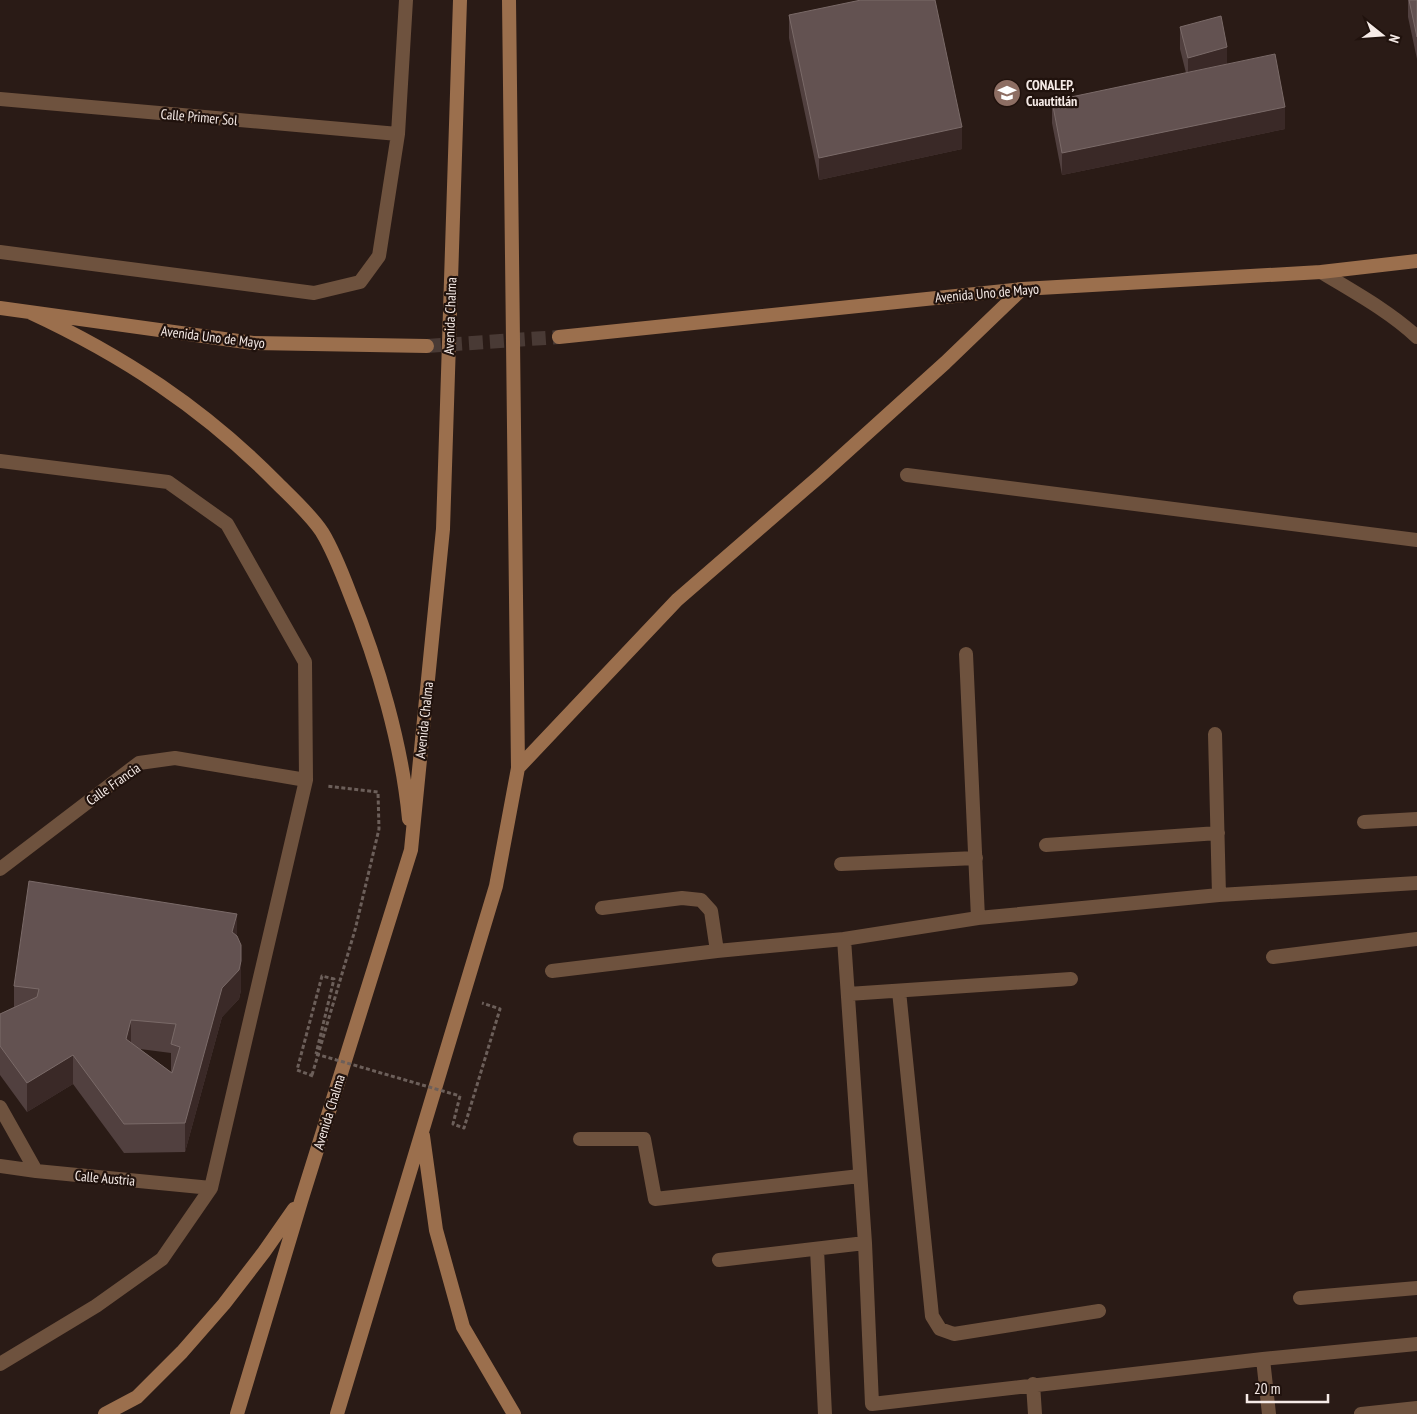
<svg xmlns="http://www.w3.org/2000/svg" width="1417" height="1414" viewBox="0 0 1417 1414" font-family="'PT Sans Narrow',sans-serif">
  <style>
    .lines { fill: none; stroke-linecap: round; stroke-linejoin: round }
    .secondary-tunnel { stroke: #493a35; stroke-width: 14; stroke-dasharray: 14 7; stroke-linecap: butt }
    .path { stroke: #6c5f5a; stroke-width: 3; stroke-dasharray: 4 2.5; stroke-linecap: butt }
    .minor { stroke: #6e523e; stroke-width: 14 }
    .tertiary { stroke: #6e523e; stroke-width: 14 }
    .secondary { stroke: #9b6f4d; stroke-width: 14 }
    .path-bridge { stroke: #6c5f5a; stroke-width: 3; stroke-dasharray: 4 2.5; stroke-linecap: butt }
    .wall { fill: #51403f; fill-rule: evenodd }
    .shaded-wall { fill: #3a2927 }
    .building { fill: #635251; stroke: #7a6a68; fill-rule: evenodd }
    .labels { text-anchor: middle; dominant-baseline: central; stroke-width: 4.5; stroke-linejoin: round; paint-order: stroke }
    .poi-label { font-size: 14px; font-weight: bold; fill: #f6ebe7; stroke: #20120d; text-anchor: start }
    .street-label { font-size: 14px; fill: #f6ebe7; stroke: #20120d }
  </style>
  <rect width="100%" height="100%" fill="#2a1b16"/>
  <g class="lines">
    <!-- secondary-tunnel -->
    <path class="secondary-tunnel" d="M 427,346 L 559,337"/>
    <!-- path -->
    <path class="path" d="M 312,1075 L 355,930 L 379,829 L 378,792 L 326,786
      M 313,1076 L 297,1070 L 322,976 L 334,979 L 316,1054
      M 460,1096 L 453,1124 L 464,1128 L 500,1009 L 482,1003"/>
    <!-- minor -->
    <path class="minor" d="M 0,99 L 398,134
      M 0,252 L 314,293 L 360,282 L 379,256 L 398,134 L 406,0
      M 0,461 L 168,482 L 227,524 L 305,662 L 306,780 L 211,1188 L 162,1259 L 96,1306 L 0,1364
      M 907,475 L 1417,540
      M 966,654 L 978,918
      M 1215,734 L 1219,895
      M 1364,822 L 1417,819
      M 1046,845 L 1218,833
      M 841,864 L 976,858
      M 0,869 L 139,763 L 175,758 L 306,780
      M 1417,883 L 1219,895 L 978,918 L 844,939 L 865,1243 L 872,1404 L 1263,1359 L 1417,1344
      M 602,908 L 682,898 L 701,900 L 711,911 L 717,951
      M 1273,957 L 1417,939
      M 552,971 L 717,951 L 844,939
      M 899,991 L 932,1316 L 940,1329 L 954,1334 L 1099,1311
      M 848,994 L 1071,979
      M 0,1107 L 36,1171
      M 580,1139 L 644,1139 L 655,1199 L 860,1176
      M 0,1166 L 36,1171 L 211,1188
      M 817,1249 L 825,1414
      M 719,1260 L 865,1243
      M 1300,1298 L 1417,1288
      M 1263,1359 L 1269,1414
      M 1033,1384 L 1035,1414
      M 1361,1414 L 1417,1408"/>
    <!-- tertiary -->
    <path class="tertiary" d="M 1321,272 C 1354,292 1389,311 1417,337"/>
    <!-- secondary -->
    <path class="secondary" d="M 0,308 L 253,343 L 427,346
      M 29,312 C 122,355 203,408 276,482 C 290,496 311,515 322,532 C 333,550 342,573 350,594 C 378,663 402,745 409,819
      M 559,337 L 1022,289 L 1321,272 L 1417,261
      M 518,768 L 677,600 L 821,475 L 945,363 L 1022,289
      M 423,1136 L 436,1230 L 463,1327 L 514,1414
      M 105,1414 L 137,1397 L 182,1352 L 224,1304 L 264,1252 L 294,1209
      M 237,1414 L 302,1198 L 411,850 L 443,529 L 460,0
      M 337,1414 L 496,886 L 518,768 L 509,0"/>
    <!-- path-bridge -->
    <path class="path-bridge" d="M 316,1054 L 460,1096"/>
  </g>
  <!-- wall -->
  <path class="wall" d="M 1408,0 L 1417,0 L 1417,59 L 1408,17 Z
    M 789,15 L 962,149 L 819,180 L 789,38 Z
    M 1180,27 L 1227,64 L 1285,129 L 1062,175 L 1052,123 L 1052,101 L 1186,73 L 1180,49 Z
    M 237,935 L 241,990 L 239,999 L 222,1017 L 185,1152 L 124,1153 L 73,1084 L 27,1112 L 0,1075 L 0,1014 L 14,1007 L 14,986 ZM 140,1049 L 171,1053 L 171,1072 Z"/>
  <!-- shaded-wall -->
  <path class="shaded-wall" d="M 1227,47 L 1227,69 L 1188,80 L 1188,58 Z
    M 1285,107 L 1285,129 L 1062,175 L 1062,153 Z
    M 962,127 L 962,149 L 819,180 L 819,158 Z
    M 237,914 L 237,943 L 232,932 Z
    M 241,961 L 241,990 L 239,999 L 222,1017 L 185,1152 L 185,1123 L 222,988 Z
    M 131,1020 L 131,1049 L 126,1039 Z
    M 73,1055 L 73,1084 L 27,1112 L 27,1083 Z"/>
  <!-- building -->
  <path class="building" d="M 861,0 L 935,0 L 962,127 L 819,158 L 789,15 Z
    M 1409,0 L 1417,0 L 1417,37 Z
    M 1221,16 L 1227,47 L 1188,58 L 1180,27 Z
    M 1275,54 L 1285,107 L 1062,153 L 1052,101 Z
    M 29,881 L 237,914 L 232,932 L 237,936 L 241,945 L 241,961 L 239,970 L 222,988 L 185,1123 L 124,1124 L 73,1055 L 27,1083 L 0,1046 L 0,1014 L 37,997 L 39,989 L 14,986 ZM 131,1020 L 176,1024 L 171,1044 L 180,1047 L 172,1073 L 126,1039 Z"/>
  <!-- icons -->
  <defs>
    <g id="school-disc" transform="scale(1.4375)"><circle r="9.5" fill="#8d6e63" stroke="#20120d"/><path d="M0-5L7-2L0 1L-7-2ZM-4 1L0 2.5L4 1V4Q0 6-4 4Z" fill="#fff"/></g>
  </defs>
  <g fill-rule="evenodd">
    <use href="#school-disc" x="1007" y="93"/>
  </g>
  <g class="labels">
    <!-- poi labels -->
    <g class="poi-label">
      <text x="1026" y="85">CONALEP,<tspan x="1026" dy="16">Cuautitlán</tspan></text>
    </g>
    <!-- street labels -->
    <g class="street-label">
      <text transform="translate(199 117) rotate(5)">Calle Primer Sol</text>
      <text transform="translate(987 293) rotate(-5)">Avenida Uno de Mayo</text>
      <text transform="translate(450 316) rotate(-88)">Avenida Chalma</text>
      <text transform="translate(213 337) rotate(7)">Avenida Uno de Mayo</text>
      <text transform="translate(424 720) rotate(-84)">Avenida Chalma</text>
      <text transform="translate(113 784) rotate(-35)">Calle Francia</text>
      <text transform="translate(329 1112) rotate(-73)">Avenida Chalma</text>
      <text transform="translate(105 1178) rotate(5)">Calle Austria</text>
    </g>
  </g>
  <!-- north arrow -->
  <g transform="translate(1382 35) rotate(107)" stroke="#20120d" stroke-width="4" paint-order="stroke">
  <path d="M0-4L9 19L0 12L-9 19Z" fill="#f6ebe7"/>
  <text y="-8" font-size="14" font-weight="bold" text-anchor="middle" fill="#f6ebe7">N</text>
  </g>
  <!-- scale -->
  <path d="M1247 1394v8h81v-8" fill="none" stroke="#f6ebe7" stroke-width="2.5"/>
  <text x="1254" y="1394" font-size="15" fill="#f6ebe7" stroke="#20120d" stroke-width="4" paint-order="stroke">20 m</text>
</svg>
